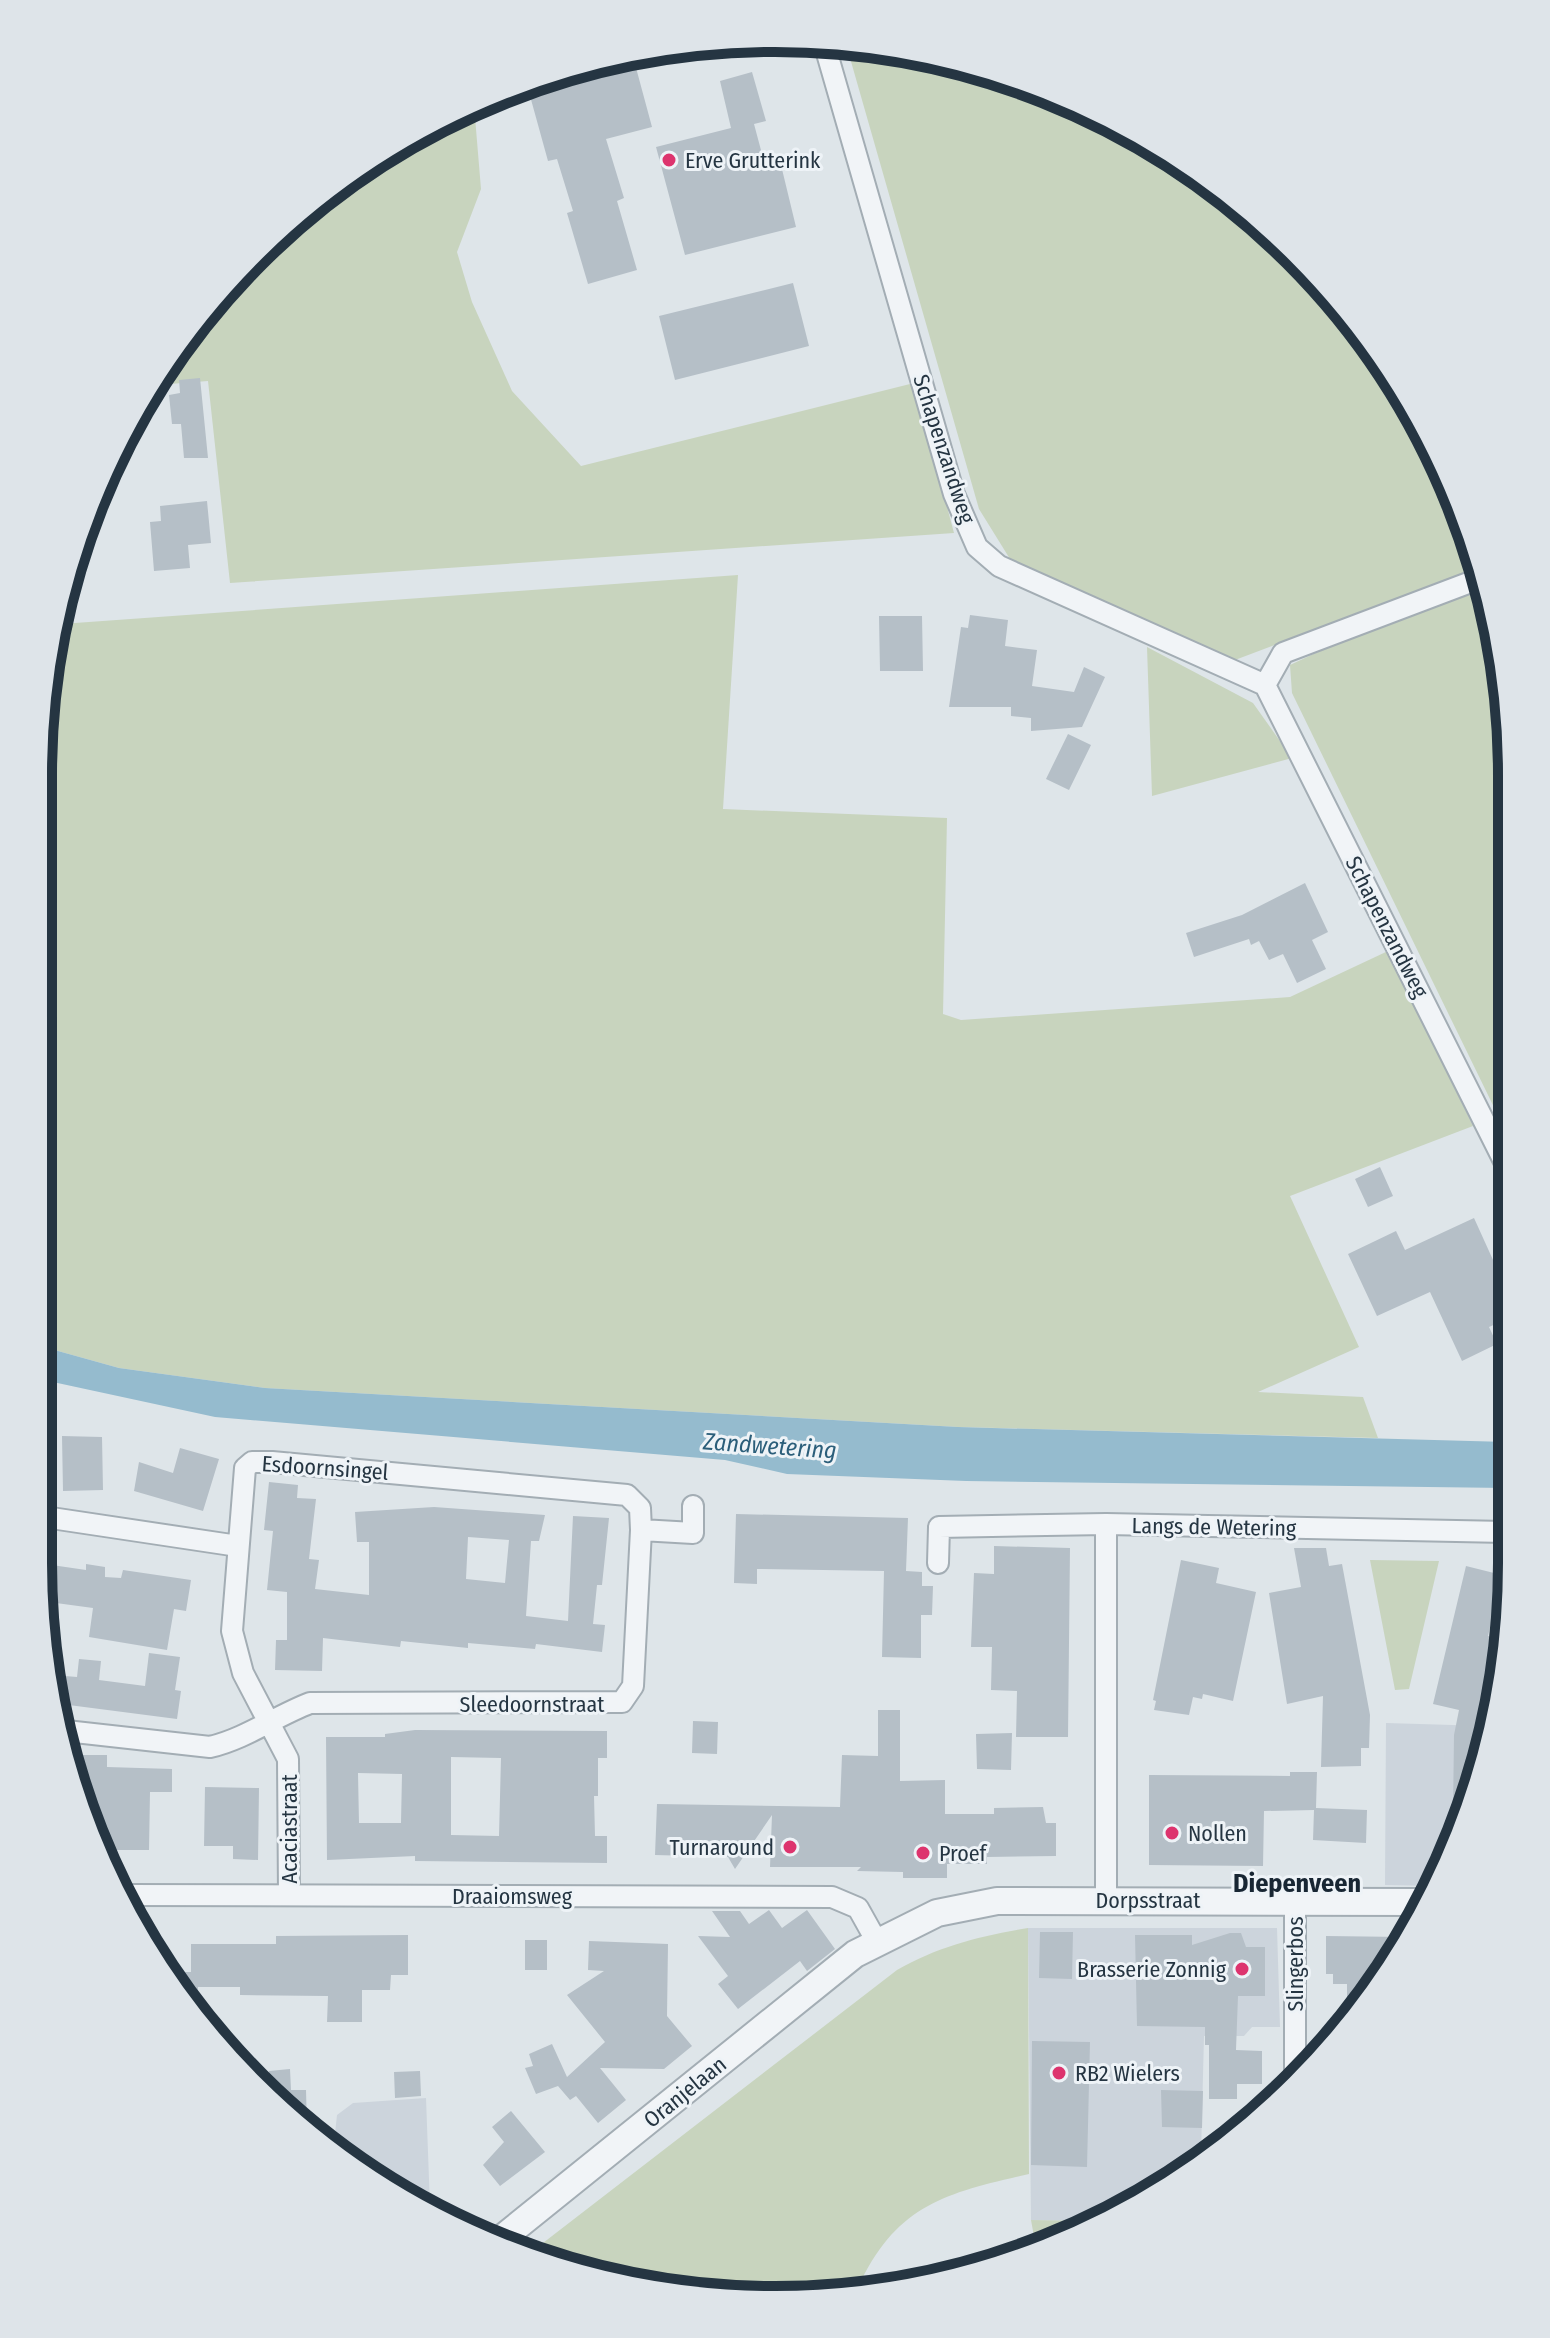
<svg xmlns="http://www.w3.org/2000/svg" width="1550" height="2338" viewBox="0 0 1550 2338" font-family="'Fira Sans Condensed',sans-serif">
  <style>
    .built { fill: #ccd4dc }
    .green { fill: #c8d4be }
    .water { fill: #95bbce }
    .building { fill: #b5bfc7; fill-rule: evenodd }
    .lines { fill: none; stroke-linecap: round; stroke-linejoin: round }
    .minor-casing { stroke: #a3adb4; stroke-width: 24 }
    .tertiary-casing { stroke: #a3adb4; stroke-width: 30 }
    .minor { stroke: #f1f4f7; stroke-width: 20 }
    .tertiary { stroke: #f1f4f7; stroke-width: 26 }
    .poi-dot { fill: #dd346e; stroke: #eef3f7; stroke-width: 3 }
    .labels { text-anchor: middle; dominant-baseline: central; stroke-width: 6; stroke-linejoin: round; paint-order: stroke }
    .poi-label { font-size: 22px; fill: #253542; stroke: #eef3f7; text-anchor: start }
    .street-label { font-size: 22px; fill: #253542; stroke: #eef3f7 }
    .water-label { font-size: 24px; font-style: italic; fill: #2b5e7a; stroke: #eef3f7 }
    .quarter-label { font-size: 26px; font-weight: bold; fill: #182633; stroke: #eef3f7 }
    .rim { fill: none; stroke: #253542; stroke-width: 10 }
  </style>
  <rect width="100%" height="100%" fill="#dee5e9"/>
  <!-- built -->
  <path class="built" d="M 1386,1723 L 1486,1726 L 1437,1886 L 1385,1885 Z
    M 1028,1928 L 1277,1928 L 1280,2027 L 1252,2027 L 1244,2036 L 1204,2036 L 1201,2154 L 1143,2201 L 1090,2221 L 1031,2220 Z
    M 426,2098 L 430,2207 L 333,2152 L 337,2115 L 353,2103 Z"/>
  <!-- green -->
  <path class="green" d="M 846,44 L 872,44 L 1012,77 L 1144,137 L 1261,221 L 1360,327 L 1436,449 L 1460,514 L 1466,572 L 1235,660 L 1127,618 L 1010,559 L 979,509 Z
    M 474,105 L 481,189 L 457,252 L 472,302 L 512,391 L 581,466 L 914,383 L 954,533 L 230,583 L 208,381 L 157,385 C 178,354 197,316 222,288 C 281,221 391,136 474,105 Z
    M 738,575 L 723,809 L 947,818 L 943,1014 L 961,1020 L 1290,997 L 1388,951 L 1473,1126 L 1290,1196 L 1359,1347 L 1258,1392 L 1363,1397 L 1378,1438 L 958,1427 L 265,1388 L 119,1368 L 40,1346 L 44,678 L 61,624 Z
    M 1487,587 L 1510,727 L 1508,1136 L 1292,693 L 1290,665 C 1354,634 1421,613 1487,587 Z
    M 1147,647 L 1253,703 L 1292,758 L 1152,796 Z
    M 1370,1560 L 1439,1561 L 1409,1689 L 1395,1690 Z
    M 1028,1928 L 1029,2174 C 945,2193 895,2205 857,2290 L 726,2298 L 530,2253 L 897,1970 C 939,1946 980,1936 1028,1928 Z
    M 1031,2220 L 1091,2221 L 1035,2242 Z"/>
  <!-- water -->
  <path class="water" d="M 40,1346 L 119,1368 L 265,1388 L 958,1427 L 1507,1442 L 1507,1488 L 966,1481 L 787,1474 L 725,1460 L 215,1417 L 39,1379 Z"/>
  <!-- building -->
  <path class="building" d="M 635,64 L 652,127 L 606,139 L 624,198 L 617,201 L 637,270 L 588,284 L 567,213 L 573,211 L 557,159 L 548,161 L 527,85 L 579,65 L 582,75 Z
    M 752,72 L 766,121 L 754,124 L 766,169 L 781,165 L 796,227 L 685,255 L 656,147 L 731,128 L 720,81 Z
    M 793,283 L 809,346 L 675,380 L 659,316 Z
    M 200,378 L 208,458 L 184,458 L 181,424 L 172,424 L 169,395 L 180,393 L 179,380 Z
    M 207,501 L 211,543 L 188,545 L 190,568 L 154,571 L 150,522 L 161,521 L 160,506 Z
    M 970,615 L 1008,620 L 1005,646 L 1037,650 L 1032,686 L 1074,692 L 1084,667 L 1105,677 L 1082,727 L 1031,731 L 1031,718 L 1011,716 L 1011,707 L 949,707 L 961,627 L 968,628 Z
    M 879,616 L 922,616 L 923,671 L 880,671 Z
    M 1068,734 L 1091,745 L 1069,790 L 1046,779 Z
    M 1305,883 L 1328,932 L 1312,940 L 1326,969 L 1297,983 L 1283,954 L 1269,960 L 1259,941 L 1251,945 L 1249,939 L 1194,957 L 1186,933 L 1242,915 Z
    M 1380,1167 L 1393,1196 L 1368,1207 L 1355,1179 Z
    M 1474,1218 L 1508,1293 L 1507,1319 L 1489,1327 L 1497,1344 L 1462,1361 L 1430,1292 L 1377,1316 L 1348,1254 L 1396,1231 L 1405,1250 Z
    M 62,1436 L 102,1437 L 103,1490 L 63,1491 Z
    M 180,1448 L 219,1459 L 203,1511 L 134,1491 L 139,1462 L 173,1473 Z
    M 269,1482 L 298,1485 L 297,1498 L 316,1499 L 309,1559 L 319,1560 L 315,1589 L 369,1595 L 369,1542 L 357,1542 L 355,1512 L 434,1507 L 545,1515 L 539,1541 L 531,1541 L 526,1616 L 568,1621 L 573,1516 L 609,1518 L 602,1585 L 597,1585 L 593,1624 L 605,1625 L 602,1652 L 536,1644 L 535,1649 L 468,1643 L 468,1648 L 401,1641 L 400,1647 L 323,1638 L 322,1671 L 275,1670 L 276,1640 L 287,1640 L 287,1592 L 267,1590 L 273,1531 L 264,1530 ZM 468,1537 L 509,1540 L 505,1583 L 466,1579 Z
    M 736,1514 L 908,1518 L 906,1571 L 922,1572 L 922,1586 L 933,1586 L 932,1615 L 921,1615 L 921,1658 L 882,1657 L 884,1571 L 757,1569 L 757,1584 L 734,1583 Z
    M 994,1546 L 1070,1548 L 1068,1737 L 1016,1737 L 1017,1691 L 991,1690 L 992,1647 L 971,1647 L 974,1573 L 994,1574 Z
    M 1294,1548 L 1326,1548 L 1329,1566 L 1342,1564 L 1370,1715 L 1369,1748 L 1361,1748 L 1361,1766 L 1321,1767 L 1323,1696 L 1287,1704 L 1269,1593 L 1301,1587 Z
    M 1181,1560 L 1219,1568 L 1216,1583 L 1256,1592 L 1233,1701 L 1203,1694 L 1202,1699 L 1193,1697 L 1189,1715 L 1154,1710 L 1156,1701 L 1153,1700 Z
    M 38,1563 L 86,1570 L 86,1564 L 105,1567 L 105,1577 L 121,1578 L 123,1570 L 191,1580 L 186,1611 L 174,1609 L 167,1650 L 89,1637 L 93,1608 L 56,1603 L 57,1597 L 43,1596 Z
    M 1466,1566 L 1502,1575 L 1488,1636 L 1506,1641 L 1506,1660 L 1459,1813 L 1453,1813 L 1454,1735 L 1459,1710 L 1433,1704 Z
    M 149,1653 L 180,1657 L 175,1690 L 181,1691 L 177,1719 L 61,1704 L 65,1676 L 77,1677 L 79,1659 L 101,1661 L 99,1680 L 145,1686 Z
    M 878,1710 L 900,1710 L 900,1781 L 945,1780 L 945,1814 L 994,1814 L 994,1808 L 1043,1807 L 1046,1823 L 1056,1823 L 1056,1856 L 987,1857 L 987,1864 L 947,1864 L 947,1878 L 903,1878 L 903,1872 L 857,1871 L 861,1867 L 770,1867 L 772,1815 L 735,1869 L 728,1857 L 655,1855 L 657,1804 L 840,1807 L 842,1755 L 878,1756 Z
    M 693,1721 L 718,1722 L 717,1754 L 692,1753 Z
    M 415,1730 L 607,1731 L 607,1758 L 598,1758 L 598,1796 L 594,1796 L 595,1836 L 607,1836 L 607,1863 L 415,1861 L 415,1856 L 327,1860 L 326,1737 L 385,1737 L 385,1734 ZM 451,1757 L 501,1758 L 499,1836 L 451,1835 ZM 358,1773 L 402,1774 L 401,1823 L 359,1823 Z
    M 1012,1733 L 1011,1770 L 977,1769 L 976,1734 Z
    M 77,1755 L 107,1755 L 107,1767 L 172,1769 L 172,1792 L 150,1792 L 149,1850 L 102,1850 L 77,1799 Z
    M 1290,1772 L 1317,1772 L 1316,1808 L 1367,1810 L 1366,1843 L 1313,1840 L 1314,1810 L 1264,1811 L 1263,1866 L 1149,1865 L 1149,1775 L 1290,1776 Z
    M 205,1787 L 259,1788 L 258,1860 L 233,1859 L 233,1846 L 204,1846 Z
    M 769,1910 L 782,1928 L 807,1910 L 835,1949 L 807,1971 L 800,1961 L 738,2009 L 718,1984 L 728,1976 L 698,1936 L 730,1937 L 712,1911 L 740,1911 L 749,1924 Z
    M 1040,1932 L 1073,1932 L 1072,1979 L 1039,1978 Z
    M 1230,1933 L 1241,1933 L 1246,1947 L 1265,1947 L 1265,1996 L 1238,1996 L 1236,2050 L 1262,2051 L 1262,2084 L 1237,2084 L 1237,2099 L 1209,2099 L 1209,2045 L 1205,2045 L 1205,2027 L 1137,2026 L 1135,1935 L 1192,1935 L 1192,1945 Z
    M 408,1935 L 408,1975 L 391,1975 L 390,1990 L 362,1990 L 362,2022 L 327,2022 L 328,1996 L 240,1995 L 240,1987 L 198,1987 L 197,2010 L 176,1987 L 176,1972 L 191,1972 L 191,1944 L 276,1944 L 276,1936 Z
    M 1326,1936 L 1404,1937 L 1347,2022 L 1347,1984 L 1333,1984 L 1333,1974 L 1326,1974 Z
    M 525,1940 L 547,1940 L 547,1970 L 525,1970 Z
    M 589,1941 L 668,1944 L 667,2016 L 692,2046 L 664,2069 L 600,2068 L 626,2100 L 598,2123 L 576,2096 L 570,2100 L 558,2086 L 536,2094 L 525,2068 L 533,2066 L 529,2054 L 552,2044 L 567,2077 L 605,2042 L 567,1995 L 604,1971 L 588,1970 Z
    M 1032,2041 L 1090,2042 L 1087,2167 L 1031,2165 Z
    M 290,2069 L 291,2090 L 306,2090 L 307,2127 L 269,2087 L 269,2071 Z
    M 420,2071 L 421,2096 L 395,2098 L 394,2072 Z
    M 1161,2090 L 1203,2091 L 1202,2128 L 1162,2127 Z
    M 511,2111 L 545,2152 L 500,2186 L 483,2165 L 504,2142 L 492,2127 Z"/>
  <g class="lines">
    <!-- minor casing -->
    <g class="minor-casing">
      <path id="minor" d="M 824,43 L 954,494 L 977,547 L 999,566 L 1265,685 L 1508,1169
        M 1265,685 L 1283,653 L 1484,577
        M 38,1516 L 238,1546
        M 641,1530 L 693,1533 L 693,1506
        M 938,1563 L 939,1527 L 1106,1524
        M 66,1731 L 210,1747 C 245,1739 276,1716 310,1703 L 622,1702 L 633,1686 L 641,1530 L 640,1508 L 627,1495 L 272,1462 L 252,1462 L 245,1468 L 232,1631 L 243,1673 L 288,1759 L 289,1895
        M 124,1895 L 832,1897 L 858,1908 L 877,1942
        M 1106,1900 L 1106,1524 L 1506,1532
        M 1295,2077 L 1295,1899"/>
    </g>
    <!-- tertiary casing -->
    <g class="tertiary-casing">
      <path id="tertiary" d="M 495,2244 L 855,1954 L 937,1913 L 997,1901 L 1427,1902"/>
    </g>
    <!-- minor -->
    <use href="#minor" class="minor"/>
    <!-- tertiary -->
    <use href="#tertiary" class="tertiary"/>
  </g>
  <!-- markers -->
  <g class="poi-dot">
    <circle cx="669" cy="160" r="8"/>
    <circle cx="1172" cy="1833" r="8"/>
    <circle cx="790" cy="1847" r="8"/>
    <circle cx="923" cy="1853" r="8"/>
    <circle cx="1242" cy="1969" r="8"/>
    <circle cx="1059" cy="2073" r="8"/>
  </g>
  <g class="labels">
    <!-- poi labels -->
    <g class="poi-label">
      <text x="685" y="160">Erve Grutterink</text>
      <text x="1188" y="1833">Nollen</text>
      <text x="774" y="1847" text-anchor="end">Turnaround</text>
      <text x="939" y="1853">Proef</text>
      <text x="1226" y="1969" text-anchor="end">Brasserie Zonnig</text>
      <text x="1075" y="2073">RB2 Wielers</text>
    </g>
    <!-- street labels -->
    <g class="street-label">
      <text transform="translate(944 449) rotate(72)">Schapenzandweg</text>
      <text transform="translate(1387 927) rotate(63)">Schapenzandweg</text>
      <text transform="translate(325 1468) rotate(4)">Esdoornsingel</text>
      <text transform="translate(1214 1527) rotate(1)">Langs de Wetering</text>
      <text x="532" y="1704">Sleedoornstraat</text>
      <text transform="translate(289 1829) rotate(-90)">Acaciastraat</text>
      <text x="512" y="1896">Draaiomsweg</text>
      <text x="1148" y="1900">Dorpsstraat</text>
      <text transform="translate(1295 1964) rotate(-90)">Slingerbos</text>
      <text transform="translate(685 2092) rotate(-39)">Oranjelaan</text>
    </g>
    <!-- water labels -->
    <g class="water-label">
      <text transform="translate(770 1446) rotate(4)">Zandwetering</text>
    </g>
    <!-- quarter labels -->
    <g class="quarter-label">
      <text x="1297" y="1883">Diepenveen</text>
    </g>
  </g>
  <!-- crop -->
  <path d="M0 0H1550V2338H0ZM775 52H775A723 723 0 0 1 1498 775V1563A723 723 0 0 1 775 2286H775A723 723 0 0 1 52 1563V775A723 723 0 0 1 775 52Z" fill="#dee4e9" fill-rule="evenodd"/>
  <path class="rim" d="M775 52H775A723 723 0 0 1 1498 775V1563A723 723 0 0 1 775 2286H775A723 723 0 0 1 52 1563V775A723 723 0 0 1 775 52Z"/>
</svg>
